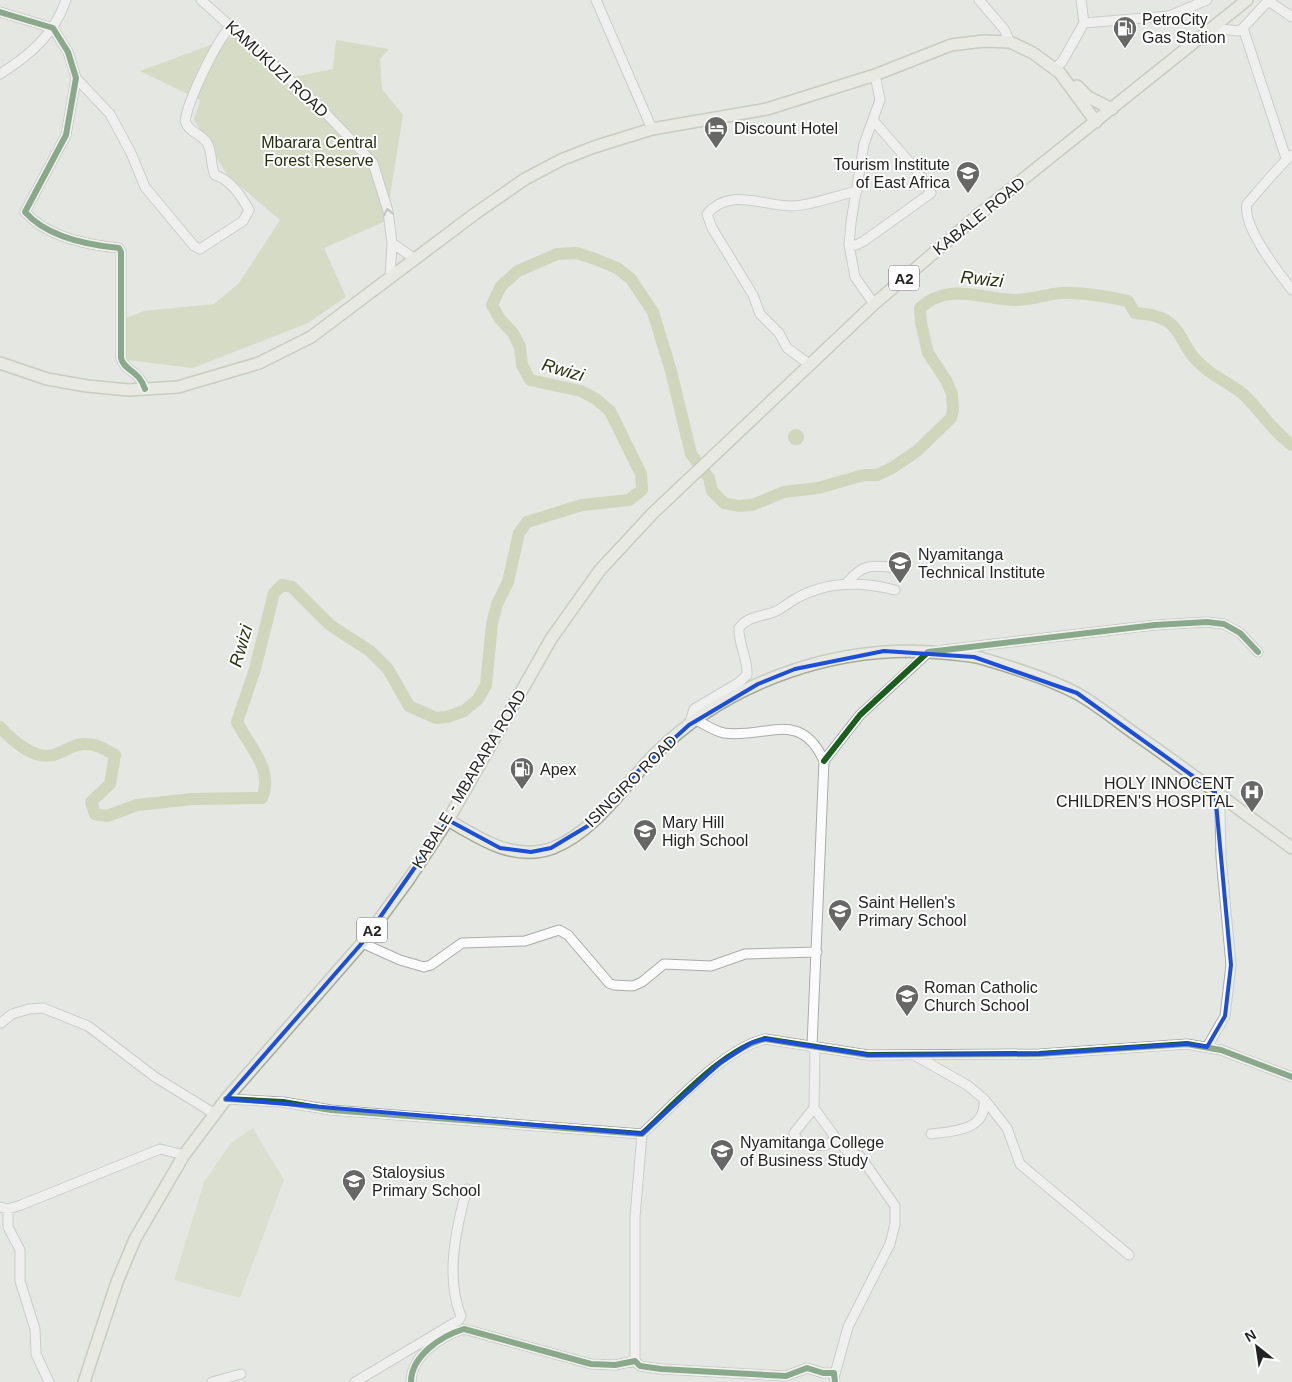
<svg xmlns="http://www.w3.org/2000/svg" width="1292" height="1382" viewBox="0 0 1292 1382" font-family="Arial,sans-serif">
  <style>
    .green { fill: #ced6b9 }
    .forest { fill: #c2cda1 }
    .water { fill: #b3c089 }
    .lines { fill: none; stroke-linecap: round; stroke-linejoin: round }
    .river { stroke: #b3c089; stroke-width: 12 }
    .minor-casing { stroke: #aaaca9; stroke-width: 11 }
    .major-casing { stroke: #a6aa98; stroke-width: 14 }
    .minor { stroke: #fbfbfb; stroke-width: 9 }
    .major { stroke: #e8eae0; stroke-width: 11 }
    .cycleway-casing { stroke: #fff; stroke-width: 9 }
    .cycleway { stroke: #1b5e20; stroke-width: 6 }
    .oneway { stroke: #9a9a99 }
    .marked { fill: none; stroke: #1d4ed8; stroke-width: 4; stroke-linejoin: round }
    .labels { text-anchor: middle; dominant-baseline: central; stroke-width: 4; stroke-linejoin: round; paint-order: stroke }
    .shield { fill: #fff; stroke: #656564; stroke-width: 1 }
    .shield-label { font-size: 15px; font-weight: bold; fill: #232321 }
    .poi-label { font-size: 16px; fill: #232321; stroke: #fff; text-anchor: start }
    .street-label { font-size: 16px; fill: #232321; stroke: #fff }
    .park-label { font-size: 16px; fill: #262d0c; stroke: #fff }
    .water-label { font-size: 18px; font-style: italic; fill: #2b3211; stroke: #fff }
  </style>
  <rect width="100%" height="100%" fill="#e5e7e3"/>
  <!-- green -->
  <path class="green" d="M 253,1128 L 284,1180 L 240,1298 L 174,1280 L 204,1182 L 231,1143 Z"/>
  <!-- forest -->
  <path class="forest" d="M 235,36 L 278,80 L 333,69 L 336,40 L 389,49 L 380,59 L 382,89 L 403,115 L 386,221 L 324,248 L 346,297 L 308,323 L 193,368 L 126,360 L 124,319 L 144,311 L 214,304 L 239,283 L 280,220 L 227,175 L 194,120 L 200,100 L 140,71 Z"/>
  <!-- water -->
  <path class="water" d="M788 437a8 8 0 1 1 16 0a8 8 0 1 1-16 0Z"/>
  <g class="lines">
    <!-- river -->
    <path class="river" d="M 0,727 C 12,740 34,760 53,755 C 65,752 74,743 86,744 C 97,744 106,750 115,755 L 110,784 L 91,802 L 95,814 L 107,816 L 137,805 L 192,799 L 262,798 C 274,769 250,748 237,722 L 255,669 L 274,593 L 282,585 L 292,587 L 330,625 L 370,651 L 388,669 L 409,706 L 436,718 L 447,717 L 464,711 L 478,699 L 486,685 L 492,624 L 497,604 L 508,582 L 519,533 L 527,522 L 582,505 L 629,500 L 642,490 L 641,474 L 610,411 L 596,399 L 581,391 L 530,380 L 522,365 L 520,347 L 513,333 L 500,319 L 492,305 L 501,286 L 518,271 L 557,254 L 577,253 L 595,259 L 617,268 L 631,279 L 653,312 L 671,371 L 691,454 L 709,478 L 712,491 L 724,503 L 738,506 L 752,505 L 784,492 L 818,488 L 864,475 L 877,475 L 892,468 L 917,451 L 951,418 L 953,410 L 952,394 L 946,380 L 928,353 L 921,323 L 920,308 C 950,281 982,300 1016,300 C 1031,300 1047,294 1062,293 C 1085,292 1106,296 1128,301 L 1135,313 C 1189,316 1173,344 1206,369 C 1218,379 1233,385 1244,395 C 1261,411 1273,432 1292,445"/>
    <!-- minor casing -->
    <g class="minor-casing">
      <path id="minor" d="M 201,0 L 318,105 L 373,163 L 388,211 L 392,243 L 390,278
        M 596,0 L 652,129
        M 979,0 L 1004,29 L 1010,42
        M 1267,0 L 1292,17
        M 0,12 L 53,28 L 68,52 L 76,78 L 66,135 L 25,212 C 47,237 87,245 119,248 L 121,252 L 121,358 C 124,371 139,370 145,389
        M 1084,23 L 1169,16 L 1207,0
        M 1213,28 L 1238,31 L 1243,28 L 1286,158
        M 1243,28 L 1268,1
        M 1055,68 L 1062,62 L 1084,23 L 1081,0
        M 0,74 C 30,55 54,35 66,0
        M 76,78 L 110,114 L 131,153 L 145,187 L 194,246 L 200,249 L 243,221 L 249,210 C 241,196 231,180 215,175 C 210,165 213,153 207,143 C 201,133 189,133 185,121 C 189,98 215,44 230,27
        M 1292,155 C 1285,159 1255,195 1247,204 C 1242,226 1278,272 1292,290
        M 392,243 L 415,259
        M 849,245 L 856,245 L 864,241 L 931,193 L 918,172 L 873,120
        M 874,304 L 855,277 L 849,245 L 851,222 L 864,144 L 880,100 L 875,75
        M 809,364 L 787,348 L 779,333 L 760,314 L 753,295 L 712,228 L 707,214 C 730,187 762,206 792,206 C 809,206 839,195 857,191
        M 847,583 C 865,560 877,566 903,569
        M 943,650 L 1155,625 L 1207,622 L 1224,624 L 1240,633 L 1258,652
        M 696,720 C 704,724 714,731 724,733 C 766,739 800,708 824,761 L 812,1046
        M 689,725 L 694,709 L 738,683 L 747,675 C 748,658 738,644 739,628 C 748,616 761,617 774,612 C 782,609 789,602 797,598 C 828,581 861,581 895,590
        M 824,761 L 860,715 L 930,651
        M 362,943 L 400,960 L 424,967 L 431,965 L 462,943 L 525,941 L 559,930 L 568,935 L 609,983 L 614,985 L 633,986 L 642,982 L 664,964 L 711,966 L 745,954 L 817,952
        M 1,1023 L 12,1014 L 29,1009 L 43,1008 L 88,1026 L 155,1077 L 215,1114
        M 815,1047 L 814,1108 L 794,1133 L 799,1143 C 812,1147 825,1147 837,1140 L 849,1153 L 860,1156 L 895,1206 L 895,1224 L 890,1244 L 848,1327 L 835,1374
        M 1207,1047 L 1225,1016 L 1231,965 L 1221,857 L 1220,811 L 1215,792
        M 914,1055 L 967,1085 L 984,1099 L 1007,1128 L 1020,1164 L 1129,1255
        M 226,1099 L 283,1102 L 331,1110 L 642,1134 C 674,1105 723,1049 765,1039 L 868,1055 L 1039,1054 L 1187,1044 L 1221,1050 L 1292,1077
        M 814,1108 L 837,1140
        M 931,1134 C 954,1131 987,1131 984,1099
        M 0,1207 L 8,1209 L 21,1205 L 160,1149 L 184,1155
        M 8,1209 L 8,1227 L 20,1250 L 20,1281 L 35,1329 L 36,1354 L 49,1382
        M 635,1361 L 635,1217 L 642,1134
        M 212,1382 L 241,1374
        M 355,1382 L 459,1320 L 461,1316 C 445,1278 456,1227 467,1189
        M 411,1382 C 411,1356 441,1336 464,1329 L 591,1364 L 615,1365 L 635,1361 L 640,1366 L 661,1369 L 786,1376 L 807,1368 L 823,1373 L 834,1373 L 835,1382"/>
    </g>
    <!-- major casing -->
    <g class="major-casing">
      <path id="major" d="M 1077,86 L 1088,97 L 1112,109
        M 0,363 L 47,379 L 87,386 L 129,390 L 178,387 L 259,363 L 311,337 L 476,213 L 525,179 L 561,160 L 594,147 L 652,129 L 767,109 L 875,75 L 951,45 L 984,41 L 1010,42 L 1033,53 L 1060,73 L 1096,122
        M 448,820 C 480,839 514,862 553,848 C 596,831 624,785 656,753 C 730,680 840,643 943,653 C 954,654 966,655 977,657 C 1005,665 1052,680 1078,694 C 1099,706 1118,722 1138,736 C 1190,772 1241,811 1292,848
        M 84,1382 L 117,1282 L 135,1239 L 184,1155 L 226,1099 L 362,943 L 409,879 L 448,820 L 551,639 L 600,570 L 653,513 L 874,304 L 977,216 L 1247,0"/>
    </g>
    <!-- minor -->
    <use href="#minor" class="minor"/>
    <!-- major -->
    <use href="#major" class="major"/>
    <!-- cycleway casing -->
    <g class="cycleway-casing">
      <path id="cycleway" d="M 0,12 L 53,28 L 68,52 L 76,78 L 66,135 L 25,212 C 47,237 87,245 119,248 L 121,252 L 121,358 C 124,371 139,370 145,389
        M 824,761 L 860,715 L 928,652 L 1155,625 L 1207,622 L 1224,624 L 1240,633 L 1258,652
        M 226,1099 L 283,1102 L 331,1110 L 642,1134 C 674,1105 723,1049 765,1039 L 868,1055 L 1039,1054 L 1187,1044 L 1221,1050 L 1292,1077
        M 411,1382 C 411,1356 441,1336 464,1329 L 591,1364 L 615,1365 L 635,1361 L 640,1366 L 661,1369 L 786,1376 L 807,1368 L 823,1373 L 834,1373 L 835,1382"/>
    </g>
    <!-- cycleway -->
    <use href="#cycleway" class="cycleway"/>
  </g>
  <!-- one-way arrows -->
  <defs><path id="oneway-chevron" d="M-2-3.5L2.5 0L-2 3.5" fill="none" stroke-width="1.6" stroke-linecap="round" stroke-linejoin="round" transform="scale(1.25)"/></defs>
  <use class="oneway" href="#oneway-chevron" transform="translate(388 212) rotate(-101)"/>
  <!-- marked area -->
  <path d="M0 0H1292V1382H0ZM 884,651 L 974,657 L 1077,693 L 1215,792 L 1231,965 L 1225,1016 L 1207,1047 L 1187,1044 L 1039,1054 L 868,1055 L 765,1039 L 751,1043 L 720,1063 L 642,1134 L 226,1099 L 362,943 L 448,820 L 500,848 L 531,852 L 551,848 L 591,824 L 637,772 L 689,725 L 758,684 L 795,669 Z" fill="#e5e7e3" fill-opacity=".55" fill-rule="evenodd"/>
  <path class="marked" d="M 884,651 L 974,657 L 1077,693 L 1215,792 L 1231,965 L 1225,1016 L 1207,1047 L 1187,1044 L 1039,1054 L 868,1055 L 765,1039 L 751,1043 L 720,1063 L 642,1134 L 226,1099 L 362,943 L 448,820 L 500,848 L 531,852 L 551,848 L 591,824 L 637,772 L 689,725 L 758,684 L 795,669 Z"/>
  <!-- icons -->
  <defs>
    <g id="fuel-pin" transform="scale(1.25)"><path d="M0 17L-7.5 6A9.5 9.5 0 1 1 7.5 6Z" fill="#676865" stroke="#fff"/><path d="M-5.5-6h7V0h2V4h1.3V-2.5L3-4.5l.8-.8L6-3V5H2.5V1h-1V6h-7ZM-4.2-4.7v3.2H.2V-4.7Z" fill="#fff"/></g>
    <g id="hotel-pin" transform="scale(1.25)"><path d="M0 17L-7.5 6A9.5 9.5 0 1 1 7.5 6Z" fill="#676865" stroke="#fff"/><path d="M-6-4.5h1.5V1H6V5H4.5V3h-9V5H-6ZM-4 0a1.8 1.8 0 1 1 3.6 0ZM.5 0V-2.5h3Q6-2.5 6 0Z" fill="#fff"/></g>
    <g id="school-pin" transform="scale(1.25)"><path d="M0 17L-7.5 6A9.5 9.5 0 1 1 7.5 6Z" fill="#676865" stroke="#fff"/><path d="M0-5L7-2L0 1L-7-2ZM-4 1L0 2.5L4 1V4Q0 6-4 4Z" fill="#fff"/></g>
    <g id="hospital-pin" transform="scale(1.25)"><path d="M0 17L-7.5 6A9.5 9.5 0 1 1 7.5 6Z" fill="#676865" stroke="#fff"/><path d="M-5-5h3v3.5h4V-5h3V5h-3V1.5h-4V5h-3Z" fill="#fff"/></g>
  </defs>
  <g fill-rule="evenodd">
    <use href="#fuel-pin" x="1125" y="28"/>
    <use href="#hotel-pin" x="716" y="128"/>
    <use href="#school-pin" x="968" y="173"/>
    <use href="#school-pin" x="900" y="563"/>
    <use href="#fuel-pin" x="522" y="769"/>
    <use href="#hospital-pin" x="1252" y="792"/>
    <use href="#school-pin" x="645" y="831"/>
    <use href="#school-pin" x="840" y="911"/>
    <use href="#school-pin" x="907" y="996"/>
    <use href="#school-pin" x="722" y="1151"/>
    <use href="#school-pin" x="354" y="1181"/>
  </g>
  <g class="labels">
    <!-- shield labels -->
    <g class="shield">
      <rect x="889" y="265.5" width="30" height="25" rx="4"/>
      <rect x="357" y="917.5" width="30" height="25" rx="4"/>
    </g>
    <g class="shield-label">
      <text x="904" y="278">A2</text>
      <text x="372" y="930">A2</text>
    </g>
    <!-- poi labels -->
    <g class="poi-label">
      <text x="1142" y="19">PetroCity<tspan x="1142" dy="18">Gas Station</tspan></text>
      <text x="734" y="128">Discount Hotel</text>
      <text x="950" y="164" text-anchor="end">Tourism Institute<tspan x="950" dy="18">of East Africa</tspan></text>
      <text x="918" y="554">Nyamitanga<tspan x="918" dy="18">Technical Institute</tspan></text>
      <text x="540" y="769">Apex</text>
      <text x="1234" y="783" text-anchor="end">HOLY INNOCENT<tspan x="1234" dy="18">CHILDREN'S HOSPITAL</tspan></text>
      <text x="662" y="822">Mary Hill<tspan x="662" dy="18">High School</tspan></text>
      <text x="858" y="902">Saint Hellen's<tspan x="858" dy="18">Primary School</tspan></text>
      <text x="924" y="987">Roman Catholic<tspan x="924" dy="18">Church School</tspan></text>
      <text x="740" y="1142">Nyamitanga College<tspan x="740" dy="18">of Business Study</tspan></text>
      <text x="372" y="1172">Staloysius<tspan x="372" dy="18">Primary School</tspan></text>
    </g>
    <!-- street labels -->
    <g class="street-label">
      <text transform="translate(277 69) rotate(43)">KAMUKUZI ROAD</text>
      <text transform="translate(979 216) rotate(-39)">KABALE ROAD</text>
      <text transform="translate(469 779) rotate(-59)">KABALE - MBARARA ROAD</text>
      <text transform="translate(631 781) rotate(-45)">ISINGIRO ROAD</text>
    </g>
    <!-- park labels -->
    <g class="park-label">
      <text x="319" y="142">Mbarara Central<tspan x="319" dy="18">Forest Reserve</tspan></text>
    </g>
    <!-- water labels -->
    <g class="water-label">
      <text transform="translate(982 279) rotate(6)">Rwizi</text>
      <text transform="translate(563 370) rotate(16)">Rwizi</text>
      <text transform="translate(241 646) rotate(-74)">Rwizi</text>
    </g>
  </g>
  <!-- north arrow -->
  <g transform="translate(1257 1347) rotate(330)" stroke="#ffffff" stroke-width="4" paint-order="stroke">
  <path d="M0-4L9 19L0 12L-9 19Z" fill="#232321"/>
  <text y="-8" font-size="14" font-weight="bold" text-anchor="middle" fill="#232321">N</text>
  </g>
</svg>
